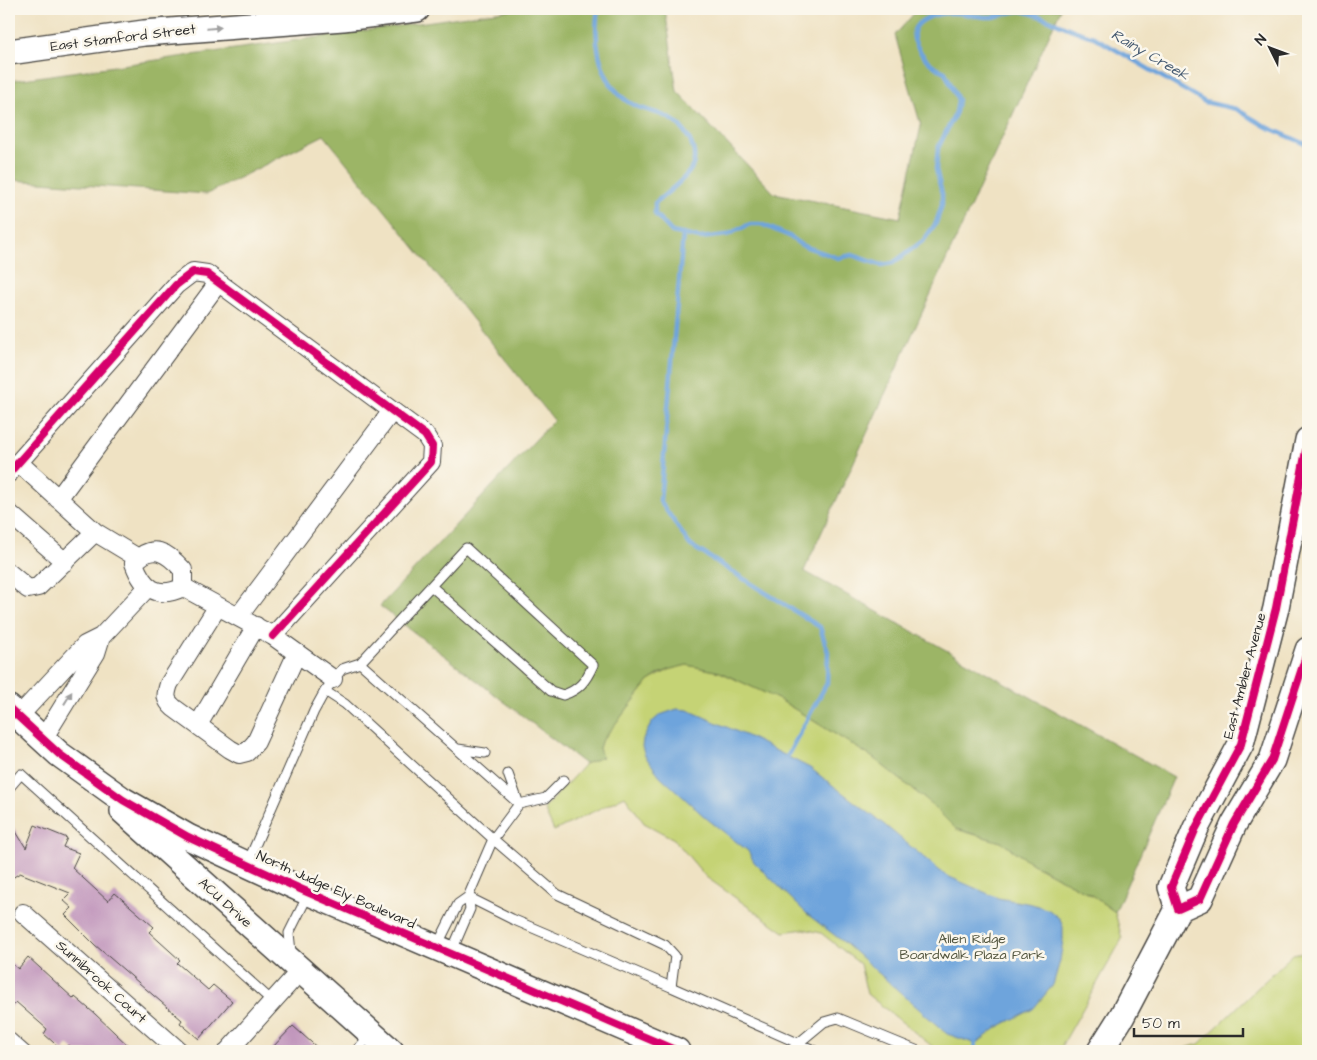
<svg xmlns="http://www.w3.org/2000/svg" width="1317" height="1060" viewBox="0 0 1317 1060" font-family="'Architects Daughter',sans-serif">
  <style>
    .green { fill: #c5d375; stroke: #787f50 }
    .forest { fill: #9cb566; stroke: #647048 }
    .water { fill: #6ea4dc; stroke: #4c6884 }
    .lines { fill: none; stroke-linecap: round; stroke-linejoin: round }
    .stream { stroke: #6ea4dc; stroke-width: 4.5 }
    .building { fill: #c094bb }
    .lane-casing { stroke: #484642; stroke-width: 11 }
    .street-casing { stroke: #484642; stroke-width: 20 }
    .secondary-casing { stroke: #484642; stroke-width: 28 }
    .lane { stroke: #fff; stroke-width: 9 }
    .street { stroke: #fff; stroke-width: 18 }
    .secondary { stroke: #fff; stroke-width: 25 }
    .cycleway-casing { stroke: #fbf7ec; stroke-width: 11 }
    .cycleway { stroke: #d6006c; stroke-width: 8 }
    .oneway { fill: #a0a0a0 }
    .labels { text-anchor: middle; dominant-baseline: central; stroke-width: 5; stroke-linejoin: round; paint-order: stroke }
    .street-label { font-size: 14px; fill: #2b2b2b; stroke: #fbf7ec }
    .park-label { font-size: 14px; fill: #52553e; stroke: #fbf7ec }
    .water-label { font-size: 15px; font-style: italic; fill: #465b72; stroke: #fbf7ec }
  </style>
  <rect width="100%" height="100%" fill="#fbf7ec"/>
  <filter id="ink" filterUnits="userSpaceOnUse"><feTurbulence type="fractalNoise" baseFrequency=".02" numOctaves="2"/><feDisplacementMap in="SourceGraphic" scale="10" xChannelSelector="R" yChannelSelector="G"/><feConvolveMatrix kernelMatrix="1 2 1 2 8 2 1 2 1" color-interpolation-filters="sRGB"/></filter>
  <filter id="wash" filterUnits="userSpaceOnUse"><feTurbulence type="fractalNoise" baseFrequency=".0096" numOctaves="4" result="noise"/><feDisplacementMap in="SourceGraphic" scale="20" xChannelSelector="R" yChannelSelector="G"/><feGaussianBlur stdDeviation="1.12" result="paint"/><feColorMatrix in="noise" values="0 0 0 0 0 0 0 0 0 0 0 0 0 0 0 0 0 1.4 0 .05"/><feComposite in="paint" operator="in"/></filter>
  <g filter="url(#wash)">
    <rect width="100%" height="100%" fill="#efe2c3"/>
    <!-- green -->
    <path class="green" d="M 687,665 L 720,672 L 780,700 L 872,757 L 930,803 L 956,829 L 1001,842 L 1033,864 L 1090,894 L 1115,912 L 1122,939 L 1059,1051 L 938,1051 L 867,994 L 860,964 L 821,933 L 804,929 L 784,932 L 706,877 L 674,839 L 644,823 L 625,796 L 554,831 L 544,809 L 585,764 L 601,757 L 599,748 L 601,742 L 650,680 L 671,669 Z
      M 1308,951 L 1308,1051 L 1175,1051 L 1199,1044 L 1293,954 Z"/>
    <!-- forest -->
    <path class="forest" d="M 517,9 L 665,9 L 677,91 L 774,193 L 900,218 L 921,126 L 895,35 L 918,9 L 1061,9 L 804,571 L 1174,777 L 1115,912 L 1090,894 L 1033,864 L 1001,842 L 956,829 L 930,803 L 872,757 L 780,700 L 720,672 L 687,665 L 671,669 L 659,674 L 650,680 L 601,742 L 599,748 L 602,757 L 585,764 L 380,606 L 554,420 L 324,135 L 207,194 L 12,180 L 9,183 L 9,81 Z"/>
    <!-- water -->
    <path class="water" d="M 677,709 L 688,710 L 747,736 L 810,768 L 881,822 L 945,875 L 998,898 L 1032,904 L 1049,910 L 1060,919 L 1063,927 L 1063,940 L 1060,961 L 1053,985 L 1033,1009 L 998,1027 L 976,1044 L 947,1034 L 846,944 L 807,914 L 754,862 L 748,851 L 706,818 L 660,776 L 645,756 L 642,747 L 643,739 L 652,722 L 660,715 Z"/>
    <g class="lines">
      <!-- stream -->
      <path class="stream" d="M 598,9 C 593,39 599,76 622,97 C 637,111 652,109 669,118 C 685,126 701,152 691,169 C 683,182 666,193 655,203 L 655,214 L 672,232 L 700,238 L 727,235 L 750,224 L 761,224 L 789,236 L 801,245 L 838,258 L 852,255 L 881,265 L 893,263 L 924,240 L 936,223 L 942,205 L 942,194 L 936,169 L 938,148 L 956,112 L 958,100 L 945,72 C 933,67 922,57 916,44 C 905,22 934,13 951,13 C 965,12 978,18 992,17 C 1002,16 1013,10 1022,11 C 1047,16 1069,31 1094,37 L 1205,102 L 1236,109 L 1267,127 L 1308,145
        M 683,234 L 660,501 L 690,545 L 820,627 L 828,652 L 827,683 L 784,762
        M 975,1051 L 976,1040"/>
    </g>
    <g id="blocks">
      <!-- building -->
      <path class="building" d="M 9,820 L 26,848 L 35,825 L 67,838 L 63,847 L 79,853 L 72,868 L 108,901 L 115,893 L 154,927 L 149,932 L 180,960 L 177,963 L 208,990 L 213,985 L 232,1001 L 199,1039 L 180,1023 L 182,1020 L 95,945 L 65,915 L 72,908 L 63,900 L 70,893 L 20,873 L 9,880 Z
        M 28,957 L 74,999 L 75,997 L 95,1014 L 134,1051 L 75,1051 L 68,1045 L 63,1051 L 44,1034 L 47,1029 L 16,1002 L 9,1010 L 9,961 L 18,969 Z
        M 293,1026 L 321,1051 L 269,1051 Z"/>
    </g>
  </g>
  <g filter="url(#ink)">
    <use href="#blocks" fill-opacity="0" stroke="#484642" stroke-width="1"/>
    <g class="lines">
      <!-- lane casing -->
      <g class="lane-casing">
        <path id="lane" d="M 360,663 L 519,804 L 493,839 L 557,894 L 665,945 L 675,956 L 671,987 L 816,1051
          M 325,691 L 345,704 L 493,839 L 468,897 L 458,904 L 437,946
          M 458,749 L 485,753
          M 508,774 L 519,804 L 546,798 L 564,780
          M 9,788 L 21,774 L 272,1001
          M 247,864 L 314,711 L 325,691 L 342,669 L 360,663 L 466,548 L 593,665 C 586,681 579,690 563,695 L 551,691 L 431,586
          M 468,897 L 512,919 L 671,987
          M 291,952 L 289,933 L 309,893
          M 451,953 L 470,909 L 468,897
          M 9,1036 L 26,1051
          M 356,1051 L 371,1034
          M 789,1051 L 824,1022 L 838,1018 L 918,1051"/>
      </g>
      <!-- street casing -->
      <g class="street-casing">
        <path id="street" d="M 18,462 L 95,532 L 138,558
          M 9,473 L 176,285 L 193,272 L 207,274 L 425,435 L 432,446 L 431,462 L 273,636
          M 58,499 L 218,283
          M 9,513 L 65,562
          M 9,573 L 28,589 L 38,587 L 95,532
          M 183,587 C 157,600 143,588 134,563 C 152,542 167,552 183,570 L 183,587 L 273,636 L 333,679
          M 218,606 L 169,684 C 165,696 165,700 174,708 L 230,749 L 239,754 L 247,752 L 256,742 L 297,653
          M 238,617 L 392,411
          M 101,637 L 148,587
          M 18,717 L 85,645 L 101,637 L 96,653 L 43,739
          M 198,725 L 256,626
          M 23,913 L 179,1051
          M 228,1051 L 300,971"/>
      </g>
      <!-- secondary casing -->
      <g class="secondary-casing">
        <path id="secondary" d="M 9,52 L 144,33 L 343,18 L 417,9
          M 9,708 L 59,754 L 123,800 L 188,837 L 298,888 L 677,1051
          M 123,811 L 391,1051
          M 1178,909 L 1171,887 L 1196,828 L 1241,744 L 1276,608 L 1308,440
          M 1100,1051 L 1122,1016 L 1178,909 L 1200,899 L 1234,824 L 1272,760 L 1308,650"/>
      </g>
      <!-- lane -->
      <use href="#lane" class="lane"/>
      <!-- street -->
      <use href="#street" class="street"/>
      <!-- secondary -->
      <use href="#secondary" class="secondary"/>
      <!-- cycleway casing -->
      <g class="cycleway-casing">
        <path id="cycleway" d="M 1308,440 L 1276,608 L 1241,744 L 1196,828 L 1171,887 L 1178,909 L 1200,899 L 1234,824 L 1272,760 L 1308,650
          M 9,473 L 176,285 L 193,272 L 207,274 L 425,435 L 432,446 L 431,462 L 273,636
          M 9,708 L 59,754 L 123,800 L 188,837 L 298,888 L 677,1051"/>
      </g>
      <!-- cycleway -->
      <use href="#cycleway" class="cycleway"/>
    </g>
    <!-- one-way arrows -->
    <defs><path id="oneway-solid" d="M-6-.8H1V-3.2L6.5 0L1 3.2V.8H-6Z" transform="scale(1.25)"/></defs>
    <g class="oneway">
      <use href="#oneway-solid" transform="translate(214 28) rotate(-5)"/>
      <use href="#oneway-solid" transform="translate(68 698) rotate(-58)"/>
    </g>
  </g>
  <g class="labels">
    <!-- street labels -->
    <g class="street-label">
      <text transform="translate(123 38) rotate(-7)">East Stamford Street</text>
      <text transform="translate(1245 676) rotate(-75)">East Ambler Avenue</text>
      <text transform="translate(336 890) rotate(24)">North Judge Ely Boulevard</text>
      <text transform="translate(225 903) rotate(42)">ACU Drive</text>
      <text transform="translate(101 982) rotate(42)">Sunnibrook Court</text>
    </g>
    <!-- park labels -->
    <g class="park-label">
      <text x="972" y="939">Allen Ridge<tspan x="972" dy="16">Boardwalk Plaza Park</tspan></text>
    </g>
    <!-- water labels -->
    <g class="water-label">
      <text transform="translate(1150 55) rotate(30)">Rainy Creek</text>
    </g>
  </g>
  <!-- margin -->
  <rect width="1317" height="1060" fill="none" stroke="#fbf7ec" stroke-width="30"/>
  <!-- north arrow -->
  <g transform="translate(1270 48) rotate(312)" stroke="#fbf7ec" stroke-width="4" paint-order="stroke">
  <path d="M0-4L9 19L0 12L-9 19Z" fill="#2b2b2b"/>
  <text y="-8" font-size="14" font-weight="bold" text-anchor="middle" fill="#2b2b2b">N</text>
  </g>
  <!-- scale -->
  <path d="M1134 1028v8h109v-8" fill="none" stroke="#2b2b2b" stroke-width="2.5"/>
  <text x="1142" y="1028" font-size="15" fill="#2b2b2b" stroke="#fbf7ec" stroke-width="4" paint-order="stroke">50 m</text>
</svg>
